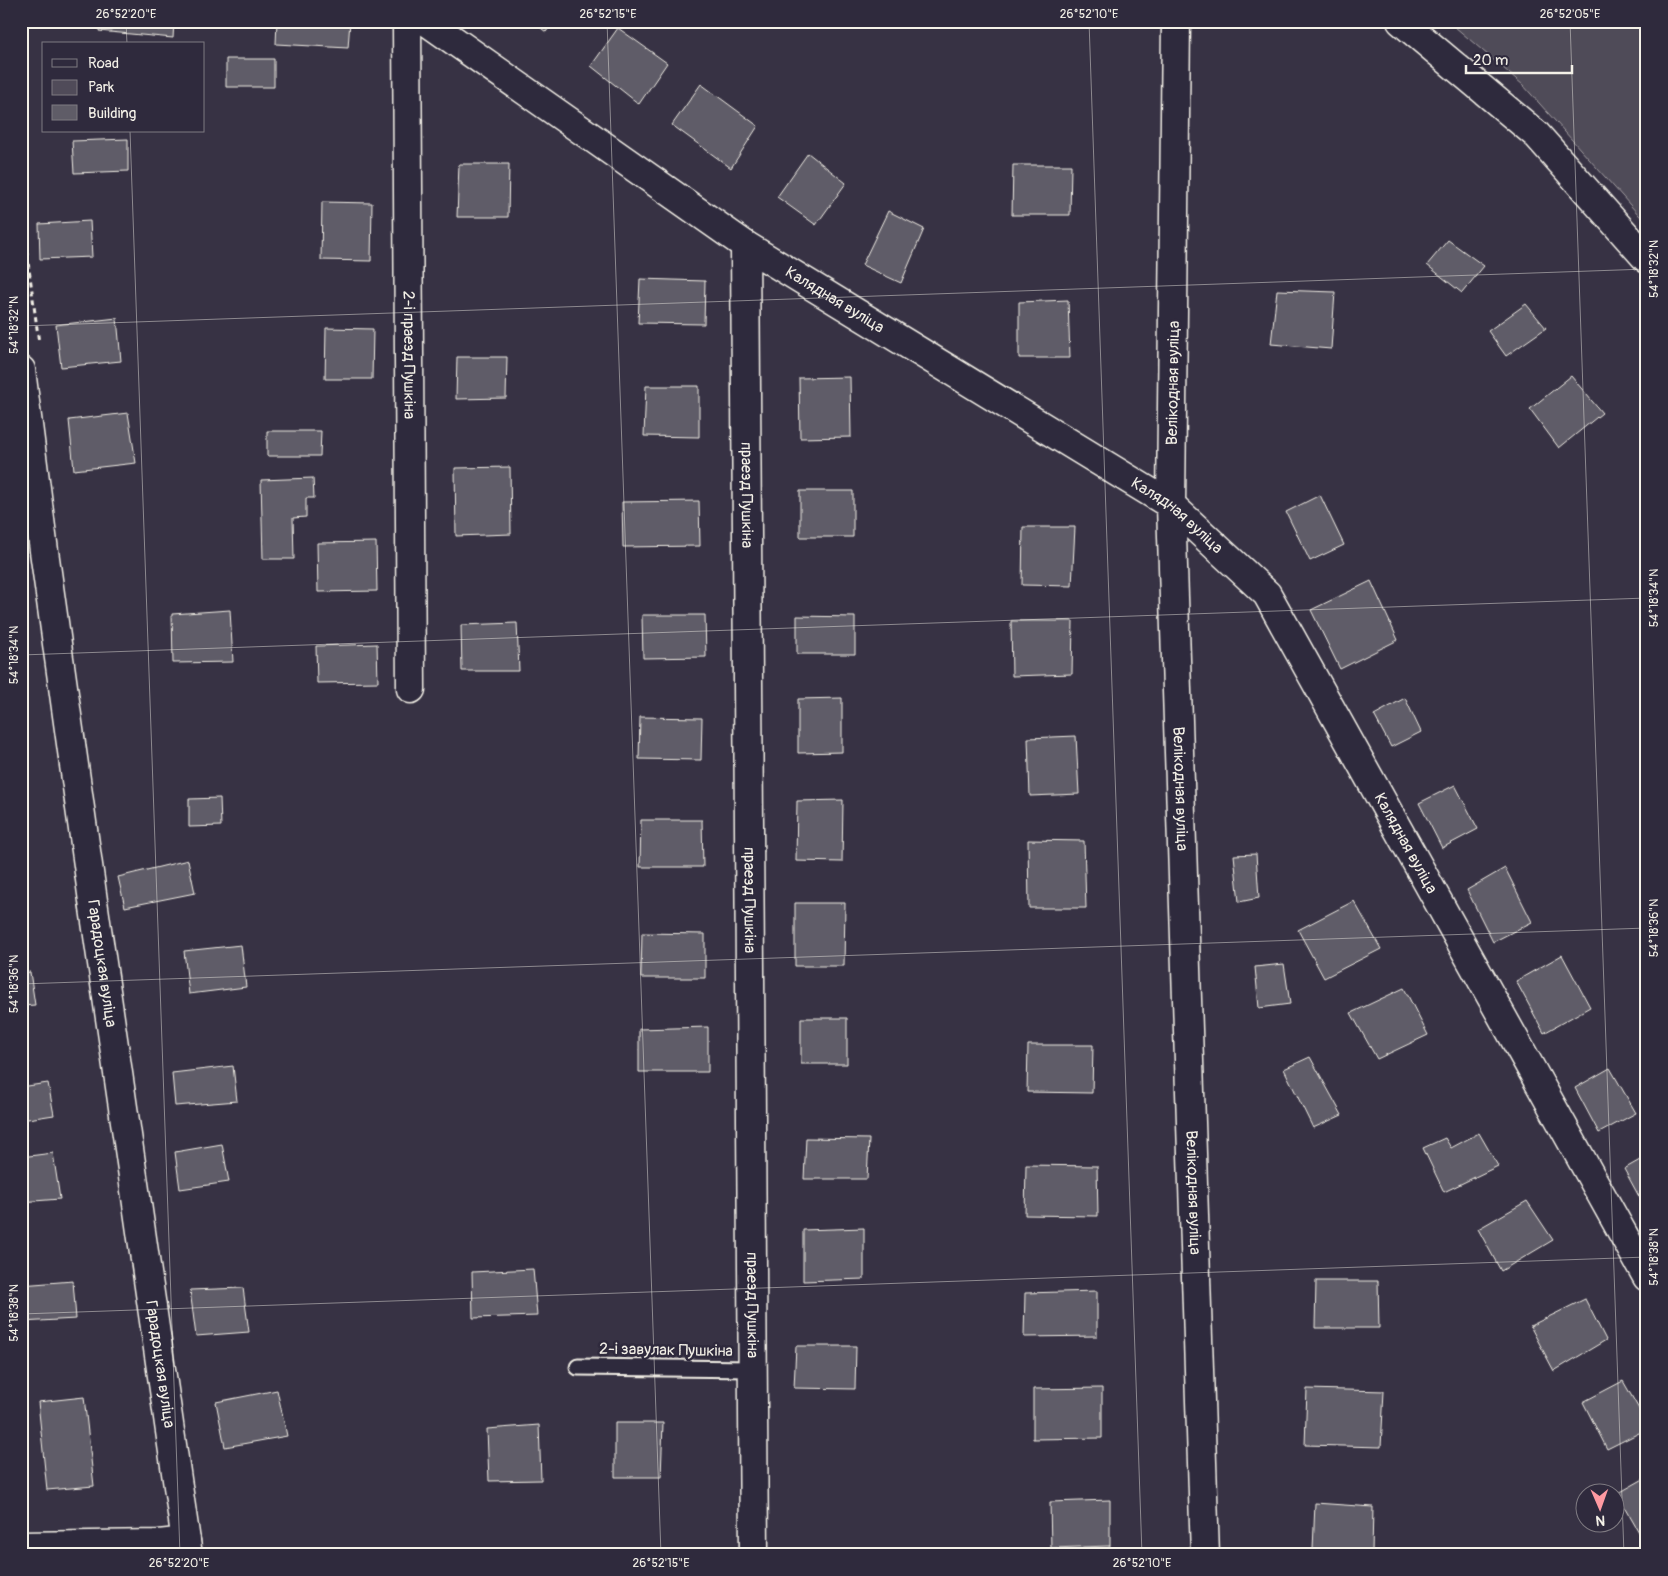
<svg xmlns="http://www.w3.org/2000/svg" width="1668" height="1576" viewBox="0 0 1668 1576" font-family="Pangolin,sans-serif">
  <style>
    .green { fill: #504b59; stroke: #a29ea0 }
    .building { fill: #5f5c67; stroke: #f4f1e8 }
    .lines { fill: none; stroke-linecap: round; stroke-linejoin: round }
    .lane-casing { stroke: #f4f1e8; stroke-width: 19 }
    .street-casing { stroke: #f4f1e8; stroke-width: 31 }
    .secondary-casing { stroke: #f4f1e8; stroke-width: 31 }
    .path { stroke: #f4f1e8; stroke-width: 3; stroke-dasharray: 5 4; stroke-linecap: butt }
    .lane { stroke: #2f2a3d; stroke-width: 15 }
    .street { stroke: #2f2a3d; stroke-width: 28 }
    .secondary { stroke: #2f2a3d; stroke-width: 28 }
    .ticks { fill: none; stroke: #f4f1e8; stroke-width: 1; stroke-opacity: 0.45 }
    .labels { text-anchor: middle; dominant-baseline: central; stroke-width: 5; stroke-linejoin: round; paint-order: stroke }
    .street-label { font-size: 16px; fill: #f4f1e8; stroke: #2f2a3d }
    .neatline { fill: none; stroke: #f4f1e8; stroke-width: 2 }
    .ticks-label { font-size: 12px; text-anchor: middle; fill: #f4f1e8 }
  </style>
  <rect width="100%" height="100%" fill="#373244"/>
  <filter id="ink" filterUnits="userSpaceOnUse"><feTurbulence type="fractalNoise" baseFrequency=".02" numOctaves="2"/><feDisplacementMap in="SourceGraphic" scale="10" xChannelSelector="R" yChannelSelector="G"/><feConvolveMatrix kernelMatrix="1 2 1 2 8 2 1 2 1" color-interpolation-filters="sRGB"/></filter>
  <g filter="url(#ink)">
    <!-- green -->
    <path class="green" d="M 1448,21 L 1647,21 L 1647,224 L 1523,85 Z"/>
    <!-- building -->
    <path class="building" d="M 100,21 L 174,21 L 173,38 L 99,31 Z
      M 277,21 L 350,21 L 348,48 L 276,44 Z
      M 532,21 L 554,21 L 546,32 Z
      M 618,28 L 667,63 L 639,104 L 591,66 Z
      M 226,59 L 274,59 L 274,87 L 226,87 Z
      M 701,84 L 758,126 L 731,168 L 672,125 Z
      M 128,139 L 128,171 L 74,173 L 72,141 Z
      M 808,153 L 846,183 L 816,225 L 777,197 Z
      M 459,164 L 509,164 L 508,217 L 457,217 Z
      M 1013,165 L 1071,165 L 1070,215 L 1012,215 Z
      M 322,202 L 372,203 L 371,261 L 321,260 Z
      M 888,211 L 924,229 L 901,283 L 862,265 Z
      M 90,221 L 92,257 L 40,259 L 39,224 Z
      M 1448,240 L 1484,266 L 1462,293 L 1427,265 Z
      M 640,279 L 705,281 L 704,324 L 638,323 Z
      M 1277,290 L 1335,292 L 1331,349 L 1271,344 Z
      M 1068,300 L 1070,358 L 1019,358 L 1019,302 Z
      M 1526,304 L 1546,328 L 1506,356 L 1488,331 Z
      M 117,318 L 121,361 L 61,367 L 56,325 Z
      M 326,328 L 373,329 L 372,379 L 325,379 Z
      M 457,357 L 507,357 L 506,398 L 456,399 Z
      M 1571,376 L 1602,413 L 1559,448 L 1530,409 Z
      M 850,377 L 851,437 L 800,438 L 799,378 Z
      M 646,386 L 699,386 L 699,437 L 644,436 Z
      M 128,413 L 136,463 L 74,470 L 69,420 Z
      M 267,431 L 321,431 L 320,456 L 267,456 Z
      M 510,467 L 511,534 L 456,536 L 455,468 Z
      M 313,478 L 314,498 L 306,498 L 306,517 L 293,518 L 294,559 L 263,559 L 261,480 Z
      M 800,491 L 853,491 L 853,537 L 800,537 Z
      M 1320,495 L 1344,545 L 1310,561 L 1286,512 Z
      M 699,501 L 700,546 L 623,547 L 622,502 Z
      M 1023,527 L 1075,527 L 1072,586 L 1022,585 Z
      M 376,542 L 377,591 L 318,592 L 317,543 Z
      M 1371,581 L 1398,640 L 1340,669 L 1311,610 Z
      M 230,610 L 233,662 L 173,663 L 172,614 Z
      M 642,615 L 705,615 L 706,657 L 643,658 Z
      M 797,616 L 855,617 L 855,654 L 797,654 Z
      M 1011,621 L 1073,621 L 1072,674 L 1012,676 Z
      M 517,623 L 519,671 L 462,671 L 461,625 Z
      M 377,644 L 378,682 L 317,683 L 316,646 Z
      M 842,698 L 842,752 L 798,753 L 798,699 Z
      M 1405,698 L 1421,732 L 1391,747 L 1374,715 Z
      M 640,717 L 702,718 L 701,760 L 639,759 Z
      M 1076,736 L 1079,794 L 1030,796 L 1028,738 Z
      M 1455,785 L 1478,829 L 1442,848 L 1419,803 Z
      M 220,798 L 221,826 L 189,827 L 189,799 Z
      M 843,800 L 842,862 L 796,861 L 797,801 Z
      M 641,820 L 702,820 L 703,867 L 640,867 Z
      M 1028,840 L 1084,841 L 1086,908 L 1029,908 Z
      M 1256,854 L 1259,898 L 1239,902 L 1234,855 Z
      M 188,860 L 195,893 L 125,907 L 118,877 Z
      M 1505,868 L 1532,922 L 1493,942 L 1467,890 Z
      M 1354,901 L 1381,949 L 1324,978 L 1298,930 Z
      M 795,903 L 845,903 L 844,966 L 795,966 Z
      M 642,933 L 705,934 L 705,978 L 641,978 Z
      M 241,945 L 246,987 L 189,994 L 184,951 Z
      M 1562,955 L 1590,1007 L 1544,1033 L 1516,981 Z
      M 1284,964 L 1290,1004 L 1259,1008 L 1255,967 Z
      M 30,972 L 35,1005 L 21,1006 L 21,973 Z
      M 1404,988 L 1428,1035 L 1377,1059 L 1351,1013 Z
      M 801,1018 L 847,1018 L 847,1064 L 801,1064 Z
      M 708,1027 L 708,1072 L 639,1072 L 639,1029 Z
      M 1028,1045 L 1093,1045 L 1092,1093 L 1027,1092 Z
      M 1310,1057 L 1342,1115 L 1313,1128 L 1284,1069 Z
      M 233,1066 L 237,1101 L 175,1106 L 172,1073 Z
      M 1610,1068 L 1636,1113 L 1599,1133 L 1575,1088 Z
      M 48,1083 L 54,1115 L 21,1120 L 21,1087 Z
      M 1479,1133 L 1498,1166 L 1444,1192 L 1423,1148 L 1445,1138 L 1451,1148 Z
      M 806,1138 L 869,1139 L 867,1179 L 804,1179 Z
      M 222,1144 L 229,1182 L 180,1189 L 175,1152 Z
      M 53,1153 L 60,1199 L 21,1202 L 21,1157 Z
      M 1647,1156 L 1647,1211 L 1624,1169 Z
      M 1026,1165 L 1097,1166 L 1098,1216 L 1025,1215 Z
      M 1527,1201 L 1553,1240 L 1501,1271 L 1478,1229 Z
      M 864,1228 L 864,1279 L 803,1281 L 803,1230 Z
      M 533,1269 L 537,1316 L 473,1318 L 472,1272 Z
      M 73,1281 L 76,1319 L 21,1322 L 21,1285 Z
      M 1316,1281 L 1378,1281 L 1379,1328 L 1315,1328 Z
      M 243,1288 L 249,1332 L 196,1336 L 190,1290 Z
      M 1097,1291 L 1097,1336 L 1024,1337 L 1025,1293 Z
      M 1585,1299 L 1606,1340 L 1554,1371 L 1530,1326 Z
      M 796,1346 L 856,1346 L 855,1389 L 794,1388 Z
      M 1623,1381 L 1647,1423 L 1647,1429 L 1607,1449 L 1583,1402 Z
      M 1102,1388 L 1102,1438 L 1033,1439 L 1033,1389 Z
      M 1307,1389 L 1384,1391 L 1381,1447 L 1305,1445 Z
      M 277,1390 L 287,1436 L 225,1447 L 216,1402 Z
      M 84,1397 L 94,1486 L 47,1490 L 38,1402 Z
      M 615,1423 L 663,1423 L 661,1477 L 615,1477 Z
      M 539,1425 L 541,1480 L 489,1481 L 487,1429 Z
      M 1647,1477 L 1647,1546 L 1617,1494 Z
      M 1110,1500 L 1110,1546 L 1051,1548 L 1050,1502 Z
      M 1315,1503 L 1373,1507 L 1372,1553 L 1313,1550 Z"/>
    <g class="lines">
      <!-- lane casing -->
      <g class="lane-casing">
        <path id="lane" d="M 578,1367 L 753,1369"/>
      </g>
      <!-- street casing -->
      <g class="street-casing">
        <g id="street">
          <path id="s1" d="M 407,21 L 411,689"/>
          <path id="s2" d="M 426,21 L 745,245 L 1171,505 L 1267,594 L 1647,1277"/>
          <path id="s3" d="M 1176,21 L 1171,505 L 1205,1555"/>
          <path d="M 1401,21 L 1537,135 L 1647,259"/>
          <path id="s4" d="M 745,245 L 754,1555"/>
          <path d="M 21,1546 L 159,1544 L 186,1541"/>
        </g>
      </g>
      <!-- secondary casing -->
      <g class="secondary-casing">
        <g id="secondary">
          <path id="s5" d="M 21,370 L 44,551 L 94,908 L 188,1555"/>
        </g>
      </g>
      <!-- path -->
      <path class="path" d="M 21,182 L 27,254 L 39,343"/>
      <!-- lane -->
      <use href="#lane" class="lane"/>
      <!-- street -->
      <use href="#street" class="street"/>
      <!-- secondary -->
      <use href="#secondary" class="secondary"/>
    </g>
  </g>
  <!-- ticks -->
  <path class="ticks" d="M 126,21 L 127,44M 607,21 L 661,1555M 1089,21 L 1142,1555M 1570,21 L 1624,1555M 130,131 L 180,1555M 21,326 L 1647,269M 21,655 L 1647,598M 21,984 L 1647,928M 21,1314 L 1647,1257"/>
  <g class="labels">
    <!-- street labels -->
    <g class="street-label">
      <text stroke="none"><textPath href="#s2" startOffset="495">Калядная вуліца</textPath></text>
      <text stroke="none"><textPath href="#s1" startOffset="334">2-і праезд Пушкіна</textPath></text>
      <text transform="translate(1173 383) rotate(-89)">Велікодная вуліца</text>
      <text stroke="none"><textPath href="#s4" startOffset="250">праезд Пушкіна</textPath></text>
      <text stroke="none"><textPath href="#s2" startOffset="900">Калядная вуліца</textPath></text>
      <text stroke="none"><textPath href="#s3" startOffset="768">Велікодная вуліца</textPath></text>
      <text stroke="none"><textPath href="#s2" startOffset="1305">Калядная вуліца</textPath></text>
      <text stroke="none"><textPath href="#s4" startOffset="655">праезд Пушкіна</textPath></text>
      <text stroke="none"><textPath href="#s5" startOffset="599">Гарадоцкая вуліца</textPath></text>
      <text stroke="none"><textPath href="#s3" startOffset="1172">Велікодная вуліца</textPath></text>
      <text stroke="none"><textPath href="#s4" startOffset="1060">праезд Пушкіна</textPath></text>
      <text transform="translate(666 1350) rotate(1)">2-і завулак Пушкіна</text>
      <text stroke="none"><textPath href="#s5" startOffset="1004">Гарадоцкая вуліца</textPath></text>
    </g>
  </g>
  <!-- margin -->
  <rect width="1668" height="1576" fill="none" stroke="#2f2a3d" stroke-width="55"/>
  <!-- legend -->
  <rect x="42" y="42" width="162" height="90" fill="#2f2a3d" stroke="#7e7a81"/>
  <rect x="52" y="59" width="25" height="8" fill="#2f2a3d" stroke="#7e7a81"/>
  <text x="88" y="68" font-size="15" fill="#f4f1e8">Road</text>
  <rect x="52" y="80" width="25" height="15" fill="#504b59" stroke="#7e7a81"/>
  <text x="88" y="92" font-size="15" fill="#f4f1e8">Park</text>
  <rect x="52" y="105" width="25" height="15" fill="#5f5c67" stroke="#7e7a81"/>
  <text x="88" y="118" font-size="15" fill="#f4f1e8">Building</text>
  <!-- north arrow -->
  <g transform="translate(1600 1508) rotate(178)"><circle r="24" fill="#2f2a3d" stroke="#7e7a81"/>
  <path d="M0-4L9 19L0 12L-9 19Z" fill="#ff9aa2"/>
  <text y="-8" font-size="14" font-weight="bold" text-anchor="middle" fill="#f4f1e8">N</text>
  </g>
  <!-- scale -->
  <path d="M1466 65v8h106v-8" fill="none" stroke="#f4f1e8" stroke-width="2.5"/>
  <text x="1473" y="65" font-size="15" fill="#f4f1e8" stroke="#2f2a3d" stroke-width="4" paint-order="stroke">20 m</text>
  <rect x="28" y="28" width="1612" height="1520" class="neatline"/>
  <g class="ticks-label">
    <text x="126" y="18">26°52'20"E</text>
    <text x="608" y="18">26°52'15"E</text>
    <text x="1089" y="18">26°52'10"E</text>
    <text x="1570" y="18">26°52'05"E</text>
    <text transform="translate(1654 269) rotate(-90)" y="4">54°18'32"N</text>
    <text transform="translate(14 325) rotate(-90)" y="4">54°18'32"N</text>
    <text transform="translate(1654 598) rotate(-90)" y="4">54°18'34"N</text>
    <text transform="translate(14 655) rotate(-90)" y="4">54°18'34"N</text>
    <text transform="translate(1654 928) rotate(-90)" y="4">54°18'36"N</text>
    <text transform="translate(14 984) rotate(-90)" y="4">54°18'36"N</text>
    <text transform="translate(1654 1257) rotate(-90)" y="4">54°18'38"N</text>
    <text transform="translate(14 1313) rotate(-90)" y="4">54°18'38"N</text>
    <text x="179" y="1567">26°52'20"E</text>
    <text x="661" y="1567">26°52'15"E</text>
    <text x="1142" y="1567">26°52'10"E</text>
  </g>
</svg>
